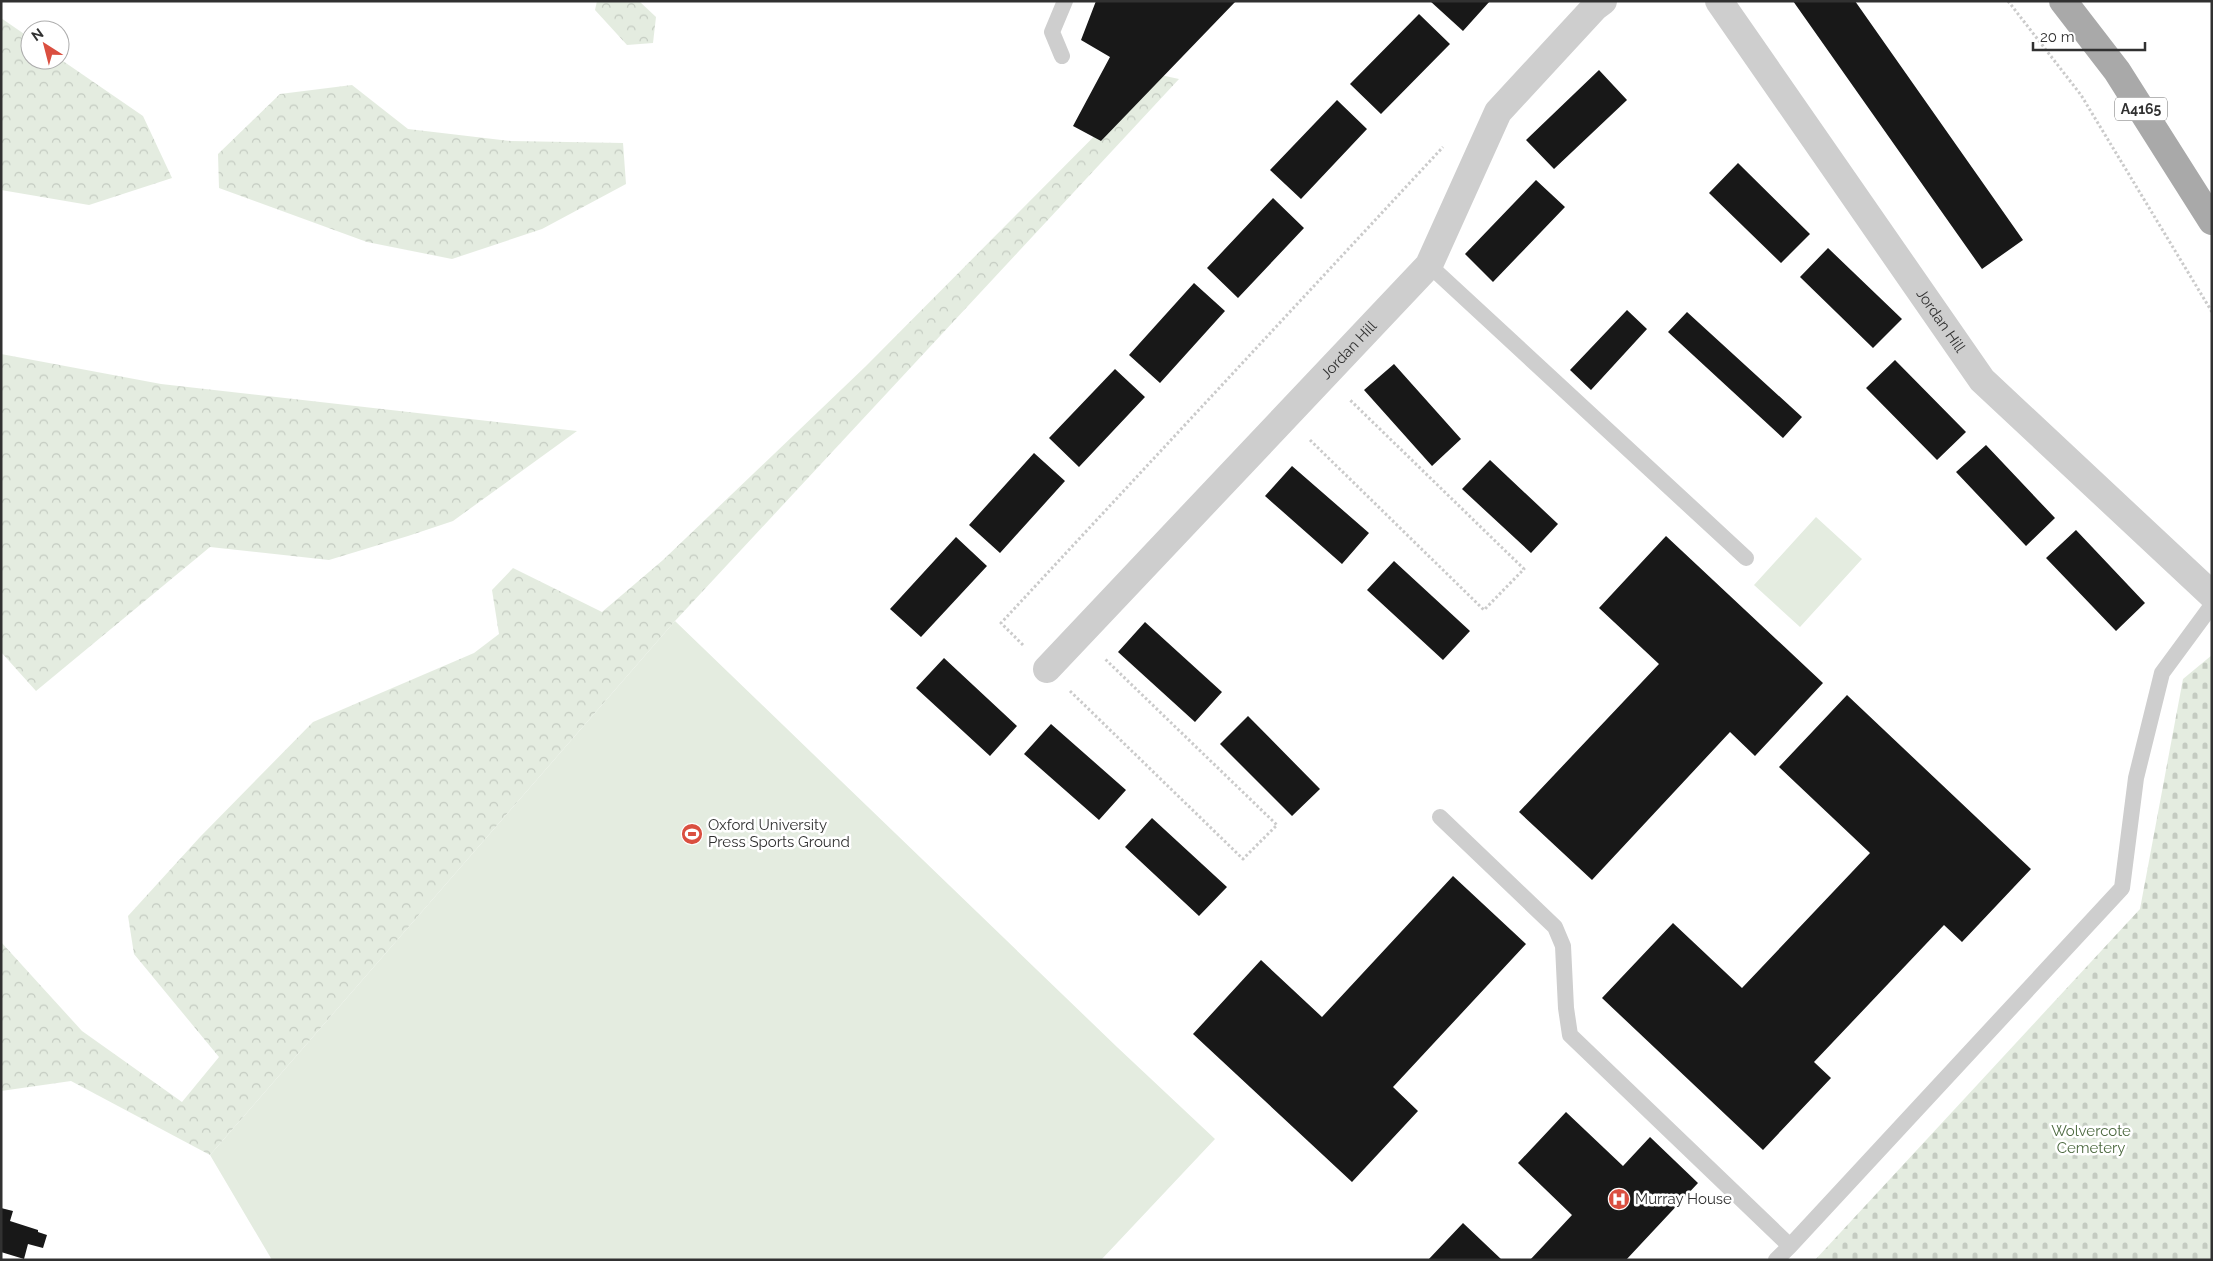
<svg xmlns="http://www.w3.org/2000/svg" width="2213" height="1261" viewBox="0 0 2213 1261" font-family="Raleway,sans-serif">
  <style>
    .forest { fill: url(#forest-crowns) }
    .cemetery { fill: url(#cemetery-stones) }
    .pitch { fill: #e4ece0 }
    .building { fill: #181818 }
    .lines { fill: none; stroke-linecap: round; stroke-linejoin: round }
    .path { stroke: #cbcbcb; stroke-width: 3; stroke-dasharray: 2.5 2.5; stroke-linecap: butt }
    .service { stroke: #cecece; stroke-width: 16 }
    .minor { stroke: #cecece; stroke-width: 28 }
    .primary { stroke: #a9a9a9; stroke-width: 28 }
    .labels { text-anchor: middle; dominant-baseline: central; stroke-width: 5; stroke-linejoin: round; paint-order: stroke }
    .shield { fill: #fff; stroke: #6f6f6f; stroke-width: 1 }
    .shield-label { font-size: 14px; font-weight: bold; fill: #313131 }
    .street-label { font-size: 15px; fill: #313131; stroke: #fff }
    .poi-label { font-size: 15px; fill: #313131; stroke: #fff; text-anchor: start }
    .park-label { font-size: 15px; fill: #4d6a40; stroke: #fff }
  </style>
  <defs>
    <pattern id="forest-crowns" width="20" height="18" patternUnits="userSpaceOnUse" patternTransform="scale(1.25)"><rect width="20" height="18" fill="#e4ece0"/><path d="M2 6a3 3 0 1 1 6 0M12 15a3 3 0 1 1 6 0" fill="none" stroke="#c4cbc1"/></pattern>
    <pattern id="cemetery-stones" width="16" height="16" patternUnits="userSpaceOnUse" patternTransform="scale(1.25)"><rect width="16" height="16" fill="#e4ece0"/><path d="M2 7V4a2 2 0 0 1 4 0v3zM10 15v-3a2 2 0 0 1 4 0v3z" fill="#c4cbc1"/></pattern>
  </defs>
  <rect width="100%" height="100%" fill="#fff"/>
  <!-- forest -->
  <path class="forest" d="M 597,1 L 639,1 L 656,17 L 653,43 L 627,45 L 595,10 Z
    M 1,18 L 30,38 L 30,60 L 60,59 L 143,116 L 172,178 L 89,205 L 1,190 Z
    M 1156,74 L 1179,79 L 675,621 L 210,1155 L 71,1081 L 1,1091 L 1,942 L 82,1031 L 182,1102 L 219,1057 L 134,954 L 128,916 L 200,837 L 313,722 L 474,653 L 499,634 L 492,590 L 513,568 L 602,612 L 663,560 L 866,366 Z
    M 352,85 L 408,129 L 511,141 L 623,143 L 626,184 L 542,229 L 452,259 L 367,242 L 219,188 L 218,154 L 280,94 Z
    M 1,354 L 161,384 L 577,431 L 453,521 L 408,536 L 329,560 L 210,547 L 36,691 L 1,652 Z"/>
  <!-- cemetery -->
  <path class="cemetery" d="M 2212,655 L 2212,1260 L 1815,1260 L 2140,909 L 2183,679 Z"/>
  <!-- pitch -->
  <path class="pitch" d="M 1816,517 L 1862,559 L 1800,627 L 1754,585 Z
    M 675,621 L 1117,1047 L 1215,1139 L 1101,1260 L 272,1260 L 210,1155 Z"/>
  <!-- building -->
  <path class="building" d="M 1096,1 L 1236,1 L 1101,141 L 1073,126 L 1110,57 L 1081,40 Z
    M 1430,1 L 1490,1 L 1463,31 Z
    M 1793,1 L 1855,1 L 2023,240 L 1982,269 Z
    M 1419,14 L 1450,44 L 1381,114 L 1350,84 Z
    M 1599,70 L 1627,100 L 1554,169 L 1526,140 Z
    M 1337,100 L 1367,129 L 1301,199 L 1270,170 Z
    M 1738,163 L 1810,234 L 1781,263 L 1709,193 Z
    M 1536,180 L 1565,207 L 1493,282 L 1465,254 Z
    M 1273,198 L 1304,228 L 1238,298 L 1207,268 Z
    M 1828,248 L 1902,319 L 1873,348 L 1800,277 Z
    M 1194,283 L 1225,311 L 1160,383 L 1129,355 Z
    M 1627,310 L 1647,329 L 1591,390 L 1570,370 Z
    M 1687,312 L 1802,417 L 1783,438 L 1668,332 Z
    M 1895,360 L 1966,432 L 1937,460 L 1866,388 Z
    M 1394,364 L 1461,439 L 1432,466 L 1364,390 Z
    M 1115,369 L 1145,397 L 1079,467 L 1049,438 Z
    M 1986,445 L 2055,518 L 2026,546 L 1956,472 Z
    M 1034,453 L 1065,481 L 1000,553 L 969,525 Z
    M 1490,460 L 1558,524 L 1531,553 L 1462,489 Z
    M 1292,466 L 1369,533 L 1342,564 L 1265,496 Z
    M 2076,530 L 2145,603 L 2116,631 L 2046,558 Z
    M 1666,536 L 1823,683 L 1755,756 L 1730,732 L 1592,880 L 1519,812 L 1659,664 L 1599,608 Z
    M 956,537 L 987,566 L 921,637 L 890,609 Z
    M 1394,561 L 1470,631 L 1443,660 L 1367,590 Z
    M 1145,622 L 1222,692 L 1195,722 L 1118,652 Z
    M 944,658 L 1017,726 L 990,756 L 916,688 Z
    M 1847,695 L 2031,869 L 1962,942 L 1944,925 L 1814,1062 L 1831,1078 L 1763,1150 L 1602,998 L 1673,923 L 1742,988 L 1870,853 L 1779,767 Z
    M 1248,716 L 1320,789 L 1292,816 L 1220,744 Z
    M 1051,724 L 1126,790 L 1099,820 L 1024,754 Z
    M 1152,818 L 1227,887 L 1199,916 L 1125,847 Z
    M 1453,876 L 1526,944 L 1393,1087 L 1418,1111 L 1352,1182 L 1193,1034 L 1261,960 L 1322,1017 Z
    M 1566,1112 L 1623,1166 L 1650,1137 L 1698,1183 L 1626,1260 L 1530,1260 L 1572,1215 L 1518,1163 Z
    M 1,1208 L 13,1211 L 10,1221 L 38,1230 L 38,1232 L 47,1235 L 43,1248 L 28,1244 L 24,1259 L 1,1252 Z
    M 1463,1223 L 1502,1260 L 1428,1260 Z"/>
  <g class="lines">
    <!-- path -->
    <path class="path" d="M 2008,1 L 2081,95 L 2212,312
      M 1310,440 L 1484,610 L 1524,569 L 1349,399
      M 1023,645 L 1001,623 L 1443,147
      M 1070,691 L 1243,859 L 1277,825 L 1104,658"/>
    <!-- service -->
    <path class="service" d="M 1062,56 L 1052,32 L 1065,1
      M 1429,265 L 1746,558
      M 1440,817 L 1555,927 L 1563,946 L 1566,1008 L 1570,1035 L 1790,1246 L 2122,888 L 2136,778 L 2162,673 L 2212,605
      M 1776,1260 L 1790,1246"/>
    <!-- minor -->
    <g class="minor">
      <path id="s1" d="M 1719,1 L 1982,380 L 2212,595"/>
      <path id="s2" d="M 1047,669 L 1429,265 L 1498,112 L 1595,7 L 1603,1"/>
    </g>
    <!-- primary -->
    <path class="primary" d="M 2063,1 L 2117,71 L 2212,221"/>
  </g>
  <!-- icons -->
  <defs>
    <g id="stadium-disc" transform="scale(1.125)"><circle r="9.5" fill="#da4f40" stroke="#fff"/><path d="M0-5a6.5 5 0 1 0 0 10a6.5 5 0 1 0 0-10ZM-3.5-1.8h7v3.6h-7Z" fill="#fff"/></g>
    <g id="hospital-disc" transform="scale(1.125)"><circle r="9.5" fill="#da4f40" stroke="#fff"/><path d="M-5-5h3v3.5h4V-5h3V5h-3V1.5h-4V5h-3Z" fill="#fff"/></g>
  </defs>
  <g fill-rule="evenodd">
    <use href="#stadium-disc" x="692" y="834"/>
    <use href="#hospital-disc" x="1619" y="1199"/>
  </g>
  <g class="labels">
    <!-- shield labels -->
    <rect class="shield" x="2115" y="97.5" width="52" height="23" rx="4"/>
    <g class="shield-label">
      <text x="2141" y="109">A4165</text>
    </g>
    <!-- street labels -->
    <g class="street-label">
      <text stroke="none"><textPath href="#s1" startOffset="389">Jordan Hill</textPath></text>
      <text stroke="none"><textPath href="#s2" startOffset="439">Jordan Hill</textPath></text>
    </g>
    <!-- poi labels -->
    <g class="poi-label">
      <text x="708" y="825">Oxford University<tspan x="708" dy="17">Press Sports Ground</tspan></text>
      <text x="1635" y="1199">Murray House</text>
    </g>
    <!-- park labels -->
    <g class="park-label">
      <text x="2091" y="1131">Wolvercote<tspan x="2091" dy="17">Cemetery</tspan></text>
    </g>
  </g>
  <!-- border -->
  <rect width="2213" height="1261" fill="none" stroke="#313131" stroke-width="5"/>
  <!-- north arrow -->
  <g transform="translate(45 45) rotate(324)"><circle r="24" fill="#ffffff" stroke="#adadad"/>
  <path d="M0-4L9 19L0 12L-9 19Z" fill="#da4f40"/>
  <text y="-8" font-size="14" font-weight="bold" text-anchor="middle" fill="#313131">N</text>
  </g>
  <!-- scale -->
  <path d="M2033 42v8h112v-8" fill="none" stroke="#313131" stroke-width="2.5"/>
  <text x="2040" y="42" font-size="15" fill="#313131" stroke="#ffffff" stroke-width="4" paint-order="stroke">20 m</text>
</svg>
